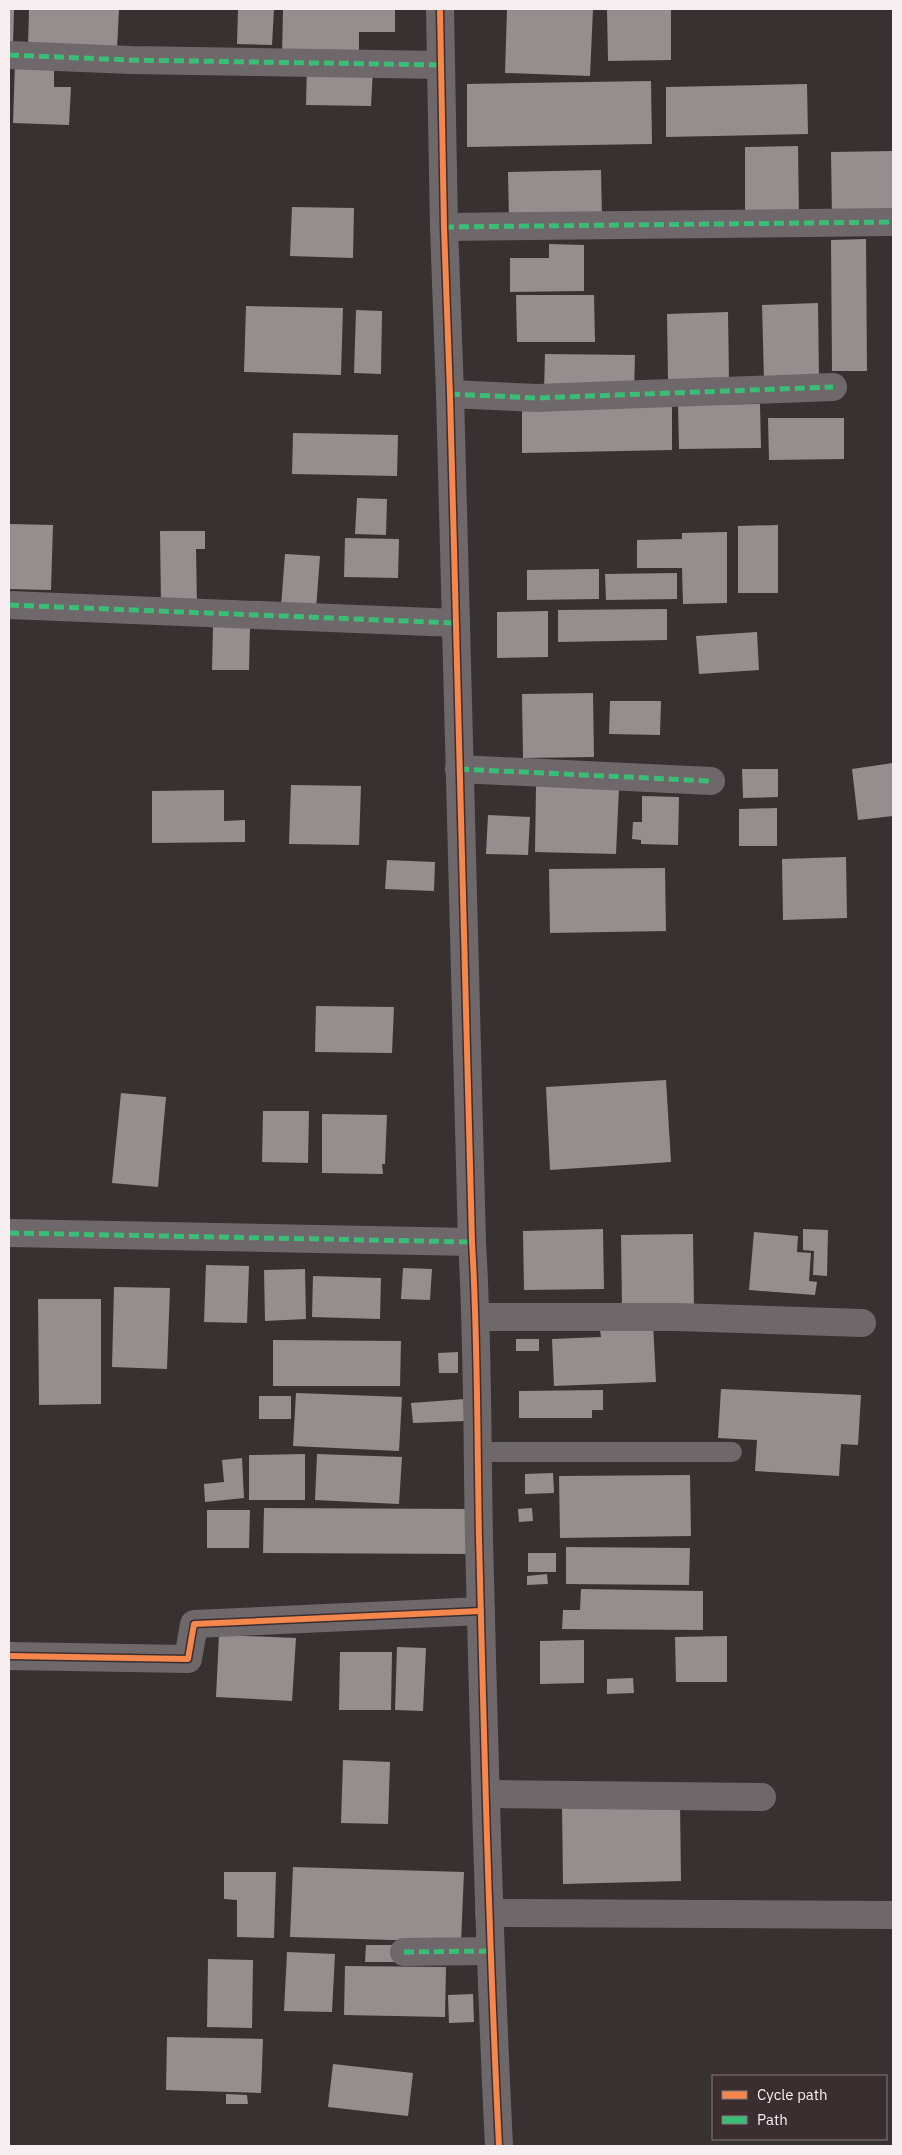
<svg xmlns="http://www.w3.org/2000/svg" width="902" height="2155" viewBox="0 0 902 2155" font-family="'IBM Plex Sans',sans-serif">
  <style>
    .building { fill: #948e8f }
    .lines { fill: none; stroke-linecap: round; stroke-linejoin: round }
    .lane { stroke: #6f686a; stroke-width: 20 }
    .street { stroke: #6f686a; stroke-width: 28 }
    .secondary { stroke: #6f686a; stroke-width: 28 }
    .quiet { stroke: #3abd76; stroke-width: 5; stroke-dasharray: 10 5; stroke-linecap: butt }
    .cycleway-casing { stroke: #3b2e31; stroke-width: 9 }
    .cycleway { stroke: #f5874c; stroke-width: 6 }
  </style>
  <rect width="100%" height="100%" fill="#383132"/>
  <!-- building -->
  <path class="building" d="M 9,9 L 14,9 L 13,43 L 9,43 Z
    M 29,9 L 119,9 L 117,49 L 28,47 Z
    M 238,9 L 274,9 L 272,45 L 237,44 Z
    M 283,9 L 395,9 L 395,32 L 359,32 L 359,58 L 282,56 Z
    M 507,9 L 593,9 L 590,76 L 505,73 Z
    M 607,9 L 671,9 L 671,60 L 608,61 Z
    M 15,63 L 54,64 L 54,87 L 71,87 L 69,125 L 13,123 Z
    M 307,67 L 373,69 L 371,106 L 306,105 Z
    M 651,81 L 652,144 L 467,147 L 467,84 Z
    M 807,84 L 808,134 L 666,137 L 666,87 Z
    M 798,146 L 799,219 L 745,220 L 745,147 Z
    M 893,151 L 893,218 L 832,219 L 831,152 Z
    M 601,170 L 602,218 L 509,219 L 508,172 Z
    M 292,207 L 354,208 L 353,258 L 290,256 Z
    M 866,239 L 867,371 L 832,371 L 831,240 Z
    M 549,244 L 584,245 L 584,291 L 510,292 L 510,258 L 549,258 Z
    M 516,295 L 594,295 L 595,342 L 517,342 Z
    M 818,303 L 819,378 L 764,380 L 762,305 Z
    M 246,306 L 343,308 L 341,375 L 244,372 Z
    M 356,310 L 382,311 L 381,374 L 354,373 Z
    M 728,312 L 729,380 L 668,381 L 667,314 Z
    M 545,354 L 635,355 L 634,392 L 544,391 Z
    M 672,404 L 672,450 L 522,453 L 522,407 Z
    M 760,404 L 761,448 L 679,449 L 678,405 Z
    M 768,418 L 844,418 L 844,459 L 769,460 Z
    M 293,433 L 398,435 L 397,476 L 292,474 Z
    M 357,498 L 387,499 L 386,535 L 355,534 Z
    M 9,524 L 53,525 L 51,590 L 9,589 Z
    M 778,525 L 778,593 L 738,593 L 738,526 Z
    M 160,531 L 205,531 L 205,549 L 196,549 L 197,605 L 161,605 Z
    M 727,532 L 727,603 L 683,604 L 682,568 L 637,568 L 637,540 L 682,539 L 682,533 Z
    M 345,538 L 399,539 L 398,578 L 344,577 Z
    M 285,554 L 320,556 L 316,609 L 281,607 Z
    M 599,569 L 599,599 L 527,600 L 527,570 Z
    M 677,573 L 677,599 L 606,600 L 605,574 Z
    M 667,609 L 667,640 L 558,642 L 558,610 Z
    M 548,611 L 548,657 L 497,658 L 497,612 Z
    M 213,627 L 250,627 L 249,670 L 212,670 Z
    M 757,632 L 759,670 L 699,674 L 696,636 Z
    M 593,693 L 594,757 L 523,758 L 522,694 Z
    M 610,701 L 661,701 L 660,735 L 609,734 Z
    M 893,763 L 893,816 L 858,820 L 852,769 Z
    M 742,769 L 778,769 L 778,797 L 743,798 Z
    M 291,785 L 361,786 L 359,845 L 289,844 Z
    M 536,786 L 619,788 L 616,854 L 535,852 Z
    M 224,790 L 224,821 L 245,820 L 245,842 L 152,843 L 152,791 Z
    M 642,796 L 679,797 L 678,845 L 641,844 L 641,840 L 632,839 L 633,822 L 642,822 Z
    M 777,808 L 777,846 L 739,846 L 739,809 Z
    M 488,815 L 530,817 L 528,855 L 486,854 Z
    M 846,857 L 847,918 L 783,920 L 782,859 Z
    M 387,860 L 435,862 L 434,891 L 385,889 Z
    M 665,868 L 666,931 L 550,933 L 549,869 Z
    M 316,1006 L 394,1007 L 392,1053 L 315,1052 Z
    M 666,1080 L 671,1162 L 550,1170 L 546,1087 Z
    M 121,1093 L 166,1097 L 158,1187 L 112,1183 Z
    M 263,1111 L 309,1111 L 308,1163 L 262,1162 Z
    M 322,1114 L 387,1115 L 385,1164 L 382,1164 L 383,1174 L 322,1173 Z
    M 603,1229 L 604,1289 L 524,1290 L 523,1231 Z
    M 803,1229 L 828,1230 L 827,1276 L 813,1275 L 814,1251 L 803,1250 Z
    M 754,1232 L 798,1236 L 797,1252 L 811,1253 L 809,1281 L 817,1282 L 815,1295 L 749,1290 Z
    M 693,1234 L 694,1309 L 622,1310 L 621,1235 Z
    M 206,1265 L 249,1266 L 247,1323 L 204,1322 Z
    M 403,1268 L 432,1269 L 430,1300 L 401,1299 Z
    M 305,1269 L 306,1319 L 265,1321 L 264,1270 Z
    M 313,1276 L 381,1278 L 380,1319 L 312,1317 Z
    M 114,1287 L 170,1288 L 167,1369 L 112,1367 Z
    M 38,1299 L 101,1299 L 101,1404 L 39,1405 Z
    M 653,1322 L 656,1382 L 554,1386 L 552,1339 L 601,1337 L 600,1330 Z
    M 516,1339 L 539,1339 L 539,1351 L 516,1351 Z
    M 273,1340 L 401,1341 L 400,1386 L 273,1386 Z
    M 458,1352 L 458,1373 L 439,1373 L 438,1353 Z
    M 721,1389 L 861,1395 L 858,1445 L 841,1444 L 839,1476 L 755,1471 L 757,1440 L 718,1438 Z
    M 603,1390 L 603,1410 L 592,1410 L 592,1418 L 519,1418 L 519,1391 Z
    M 296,1393 L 402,1397 L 399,1451 L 293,1446 Z
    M 259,1396 L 291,1396 L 291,1419 L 259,1419 Z
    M 465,1399 L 466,1421 L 413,1423 L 411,1403 Z
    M 305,1454 L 305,1500 L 249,1500 L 249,1455 Z
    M 317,1454 L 402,1457 L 399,1504 L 315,1500 Z
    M 242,1458 L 244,1498 L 205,1502 L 204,1484 L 224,1482 L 222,1460 Z
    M 553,1473 L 554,1493 L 525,1494 L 525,1474 Z
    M 690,1475 L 691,1536 L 560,1538 L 559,1476 Z
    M 264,1508 L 472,1509 L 473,1554 L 263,1553 Z
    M 532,1508 L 533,1521 L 519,1522 L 518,1509 Z
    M 207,1510 L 250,1510 L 249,1548 L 207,1548 Z
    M 566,1547 L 690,1548 L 689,1585 L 566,1584 Z
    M 528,1553 L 556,1553 L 556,1572 L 528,1572 Z
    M 547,1574 L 548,1584 L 527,1585 L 527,1576 Z
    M 581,1589 L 703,1591 L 703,1630 L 562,1629 L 563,1610 L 580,1610 Z
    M 219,1635 L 296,1638 L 292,1701 L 216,1697 Z
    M 727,1636 L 727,1682 L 676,1682 L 675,1637 Z
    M 584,1640 L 584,1683 L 540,1684 L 540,1641 Z
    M 397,1647 L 426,1648 L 423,1711 L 395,1710 Z
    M 340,1652 L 392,1652 L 391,1710 L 339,1710 Z
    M 633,1678 L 634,1693 L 607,1694 L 607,1679 Z
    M 343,1760 L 390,1762 L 388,1824 L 341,1823 Z
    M 680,1801 L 681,1881 L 563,1884 L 562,1804 Z
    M 293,1867 L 464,1872 L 461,1942 L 290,1937 Z
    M 224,1872 L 276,1872 L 274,1938 L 237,1937 L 237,1900 L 224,1899 Z
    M 366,1945 L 395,1945 L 395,1962 L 365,1962 Z
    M 287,1952 L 335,1954 L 332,2012 L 284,2011 Z
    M 208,1959 L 253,1960 L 252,2028 L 207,2027 Z
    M 345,1966 L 446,1967 L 445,2017 L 344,2015 Z
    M 473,1994 L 474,2022 L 449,2023 L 448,1995 Z
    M 167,2037 L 263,2039 L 261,2093 L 166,2090 Z
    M 333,2064 L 413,2073 L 408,2116 L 328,2107 Z
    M 226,2094 L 247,2095 L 248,2104 L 226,2104 Z"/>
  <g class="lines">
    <!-- lane -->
    <path class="lane" d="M 477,1452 L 732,1452"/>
    <!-- street -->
    <path class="street" d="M 9,55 L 130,60 L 441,65
      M 444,227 L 893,222
      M 450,394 L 537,398 L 833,387
      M 9,605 L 456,623
      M 459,769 L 711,781
      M 9,1233 L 472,1242
      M 477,1317 L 676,1317 L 862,1323
      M 9,1656 L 188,1659 L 194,1624 L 481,1611
      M 486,1794 L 762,1797
      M 489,1913 L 893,1915
      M 404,1952 L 490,1951"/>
    <!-- secondary -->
    <path class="secondary" d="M 440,9 L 444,227 L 450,394 L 472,1242 C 478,1341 477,1439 479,1538 C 484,1741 489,1943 499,2146"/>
    <!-- quiet -->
    <path class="quiet" d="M 9,55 L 130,60 L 441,65
      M 444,227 L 893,222
      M 450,394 L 537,398 L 833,387
      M 9,605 L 456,623
      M 459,769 L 711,781
      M 9,1233 L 472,1242
      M 404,1952 L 490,1951"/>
    <!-- cycleway casing -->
    <g class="cycleway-casing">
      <path id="cycleway" d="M 440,9 L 444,227 L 450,394 L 472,1242 C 478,1341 477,1439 479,1538 C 484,1741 489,1943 499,2146
        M 9,1656 L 188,1659 L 194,1624 L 481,1611"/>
    </g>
    <!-- cycleway -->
    <use href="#cycleway" class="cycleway"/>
  </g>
  <!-- border -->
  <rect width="902" height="2155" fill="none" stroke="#f7eef1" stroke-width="20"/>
  <!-- legend -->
  <rect x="712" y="2075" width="175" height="65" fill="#3b2e31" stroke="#867b7e"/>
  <rect x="722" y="2091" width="25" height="8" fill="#f5874c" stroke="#867b7e"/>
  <text x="757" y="2100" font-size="15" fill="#f7eef1">Cycle path</text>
  <rect x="722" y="2116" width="25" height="8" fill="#3abd76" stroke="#867b7e"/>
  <text x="757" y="2125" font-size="15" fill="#f7eef1">Path</text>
</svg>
